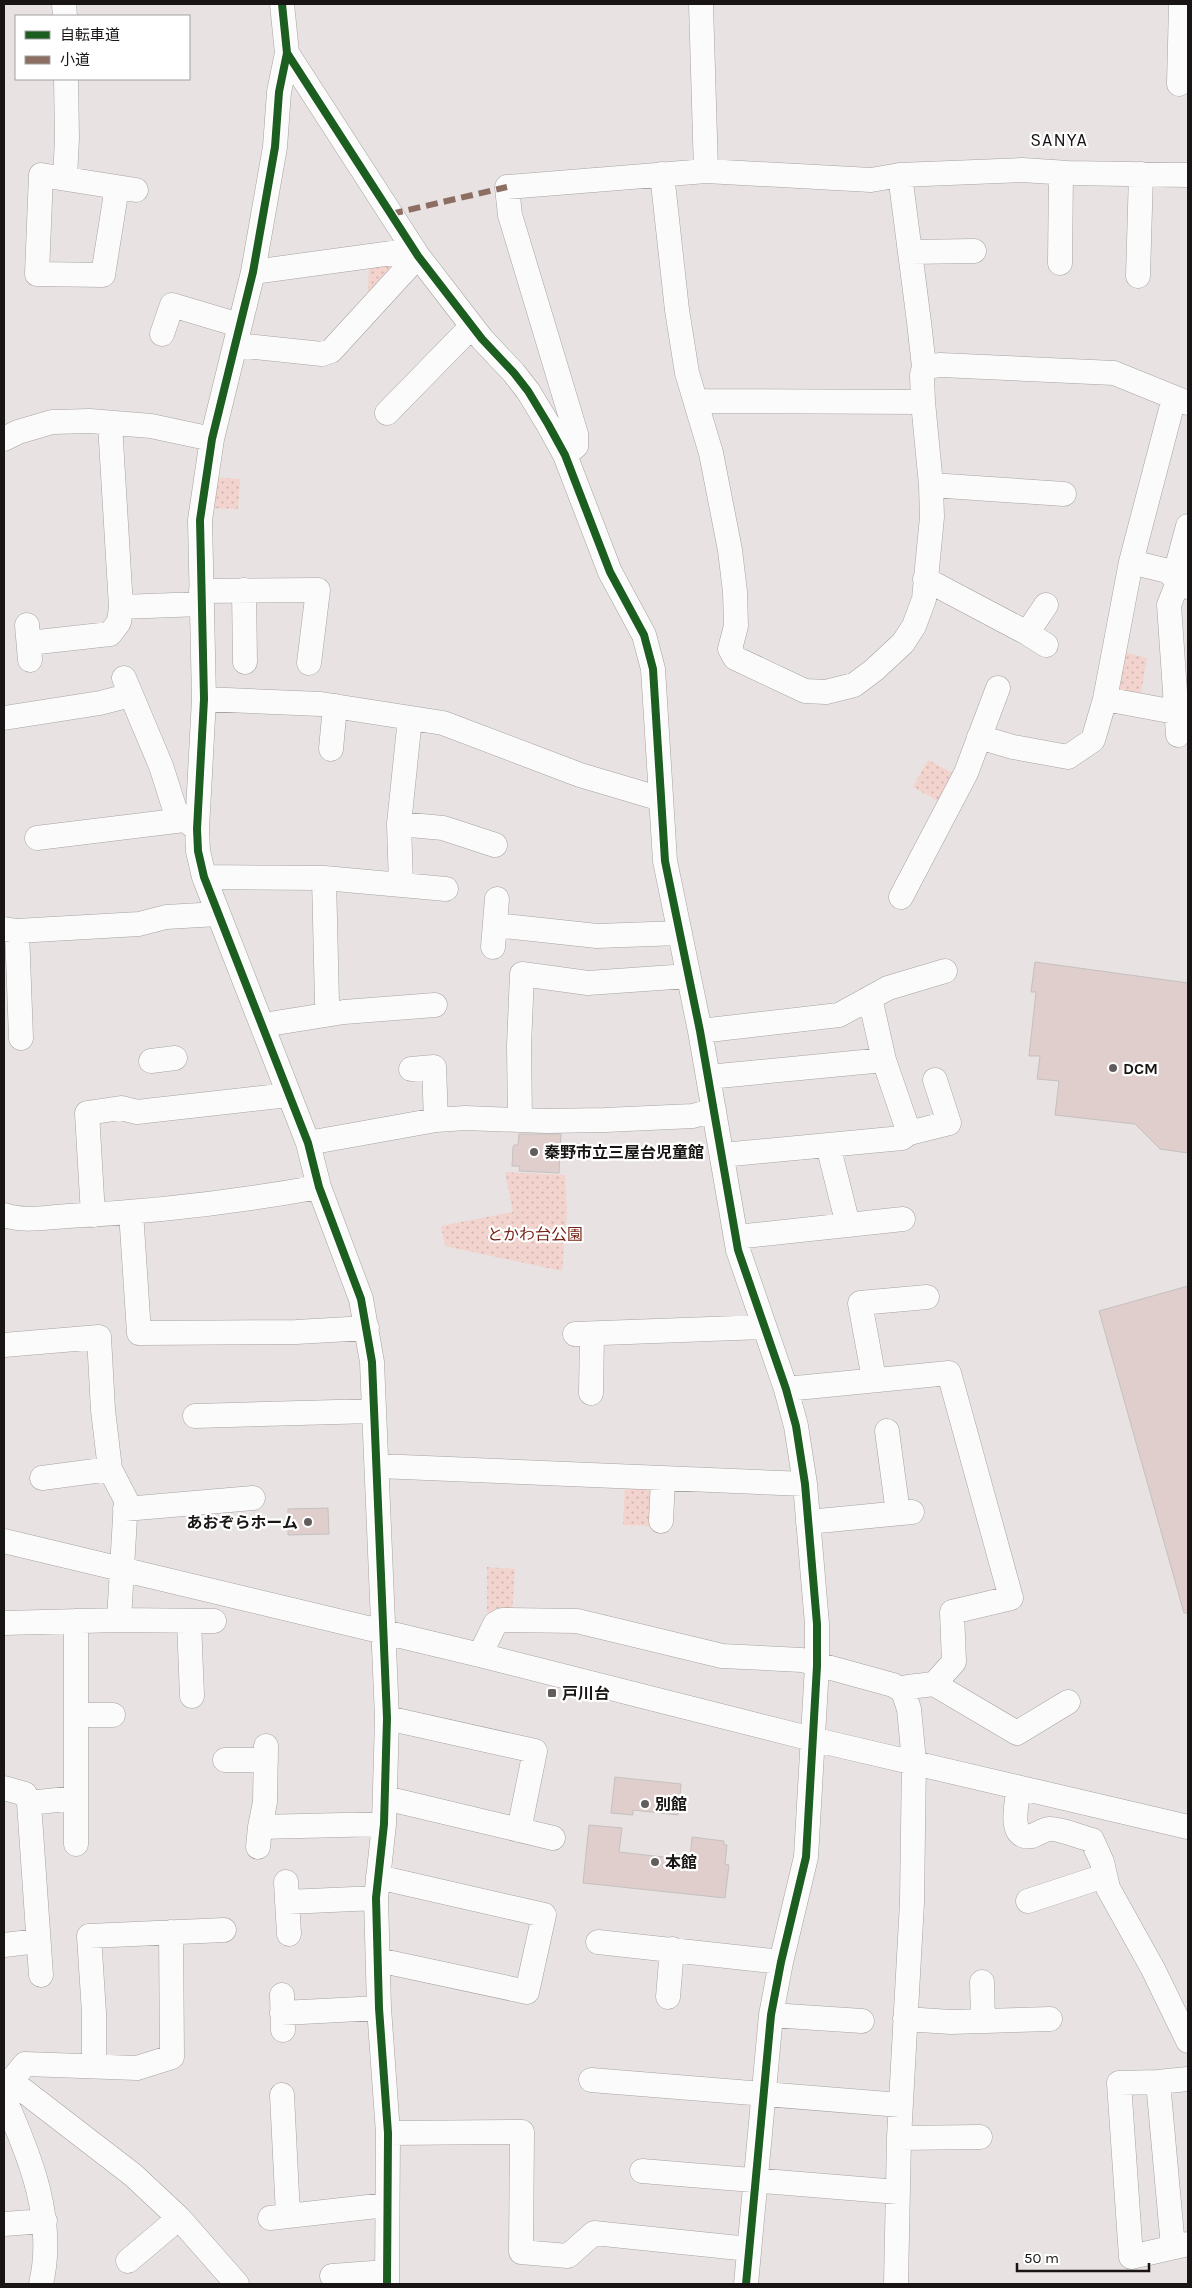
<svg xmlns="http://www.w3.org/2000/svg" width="1192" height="2288" viewBox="0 0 1192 2288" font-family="Karla,'Noto Sans JP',sans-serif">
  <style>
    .park { fill: url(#park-dots) }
    .building { fill: #dfcecb; stroke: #c5c1c1 }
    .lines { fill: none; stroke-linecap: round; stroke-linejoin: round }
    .minor-casing { stroke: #a6a2a2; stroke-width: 25 }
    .minor { stroke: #fcfbfb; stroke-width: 24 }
    .quiet { stroke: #8d6e63; stroke-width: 6; stroke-dasharray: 12 6; stroke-linecap: butt }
    .cycleway-casing { stroke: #fff; stroke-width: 11 }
    .cycleway { stroke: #1b5e20; stroke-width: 8 }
    .poi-dot { fill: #615d5c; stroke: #fff; stroke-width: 2 }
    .labels { text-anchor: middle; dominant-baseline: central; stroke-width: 4.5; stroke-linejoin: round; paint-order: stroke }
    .poi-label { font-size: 16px; font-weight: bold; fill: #181514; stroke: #fff; text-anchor: start }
    .park-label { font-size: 16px; fill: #772315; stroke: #fff }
    .neighbourhood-label { font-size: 18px; letter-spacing: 1px; fill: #181514; stroke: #fff }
  </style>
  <defs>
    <pattern id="park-dots" width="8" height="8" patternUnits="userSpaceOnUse" patternTransform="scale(1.25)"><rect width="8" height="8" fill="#f2d3cd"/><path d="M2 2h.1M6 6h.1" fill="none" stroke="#cfb4af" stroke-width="1.8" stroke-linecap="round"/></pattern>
  </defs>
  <rect width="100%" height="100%" fill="#e8e3e2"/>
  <!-- park -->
  <path class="park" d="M 397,260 L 400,266 L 368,293 L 369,263 Z
    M 214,477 L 240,479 L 238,509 L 210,508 Z
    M 1120,651 L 1147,658 L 1140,699 L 1117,696 Z
    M 928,760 L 953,773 L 943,804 L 913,787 Z
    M 505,1172 L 565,1175 L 567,1212 L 562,1271 L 445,1246 L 441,1226 L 513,1212 Z
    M 625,1484 L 650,1485 L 655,1491 L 653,1526 L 623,1525 Z
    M 487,1567 L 515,1569 L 512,1612 L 487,1613 Z"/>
  <!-- building -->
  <path class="building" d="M 1035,962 L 1188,983 L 1188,1153 L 1160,1149 L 1135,1124 L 1055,1115 L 1059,1081 L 1037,1079 L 1040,1056 L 1029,1056 L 1036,992 L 1031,992 Z
    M 519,1134 L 561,1134 L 559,1173 L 519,1171 L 520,1166 L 512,1166 L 513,1147 L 514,1145 L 518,1145 Z
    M 1188,1286 L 1188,1613 L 1184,1613 L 1099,1311 Z
    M 328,1508 L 329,1534 L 288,1535 L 288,1509 Z
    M 615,1777 L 681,1784 L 678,1815 L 633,1810 L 633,1815 L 611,1813 Z
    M 589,1825 L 622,1828 L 619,1852 L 690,1860 L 692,1837 L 724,1841 L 724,1845 L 727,1845 L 725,1864 L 729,1865 L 725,1898 L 583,1883 Z"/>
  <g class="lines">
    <!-- minor casing -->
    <g class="minor-casing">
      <path id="minor" d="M 64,4 L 65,16
        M 282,4 L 287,53 L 279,92 L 275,147 L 253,272 L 212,439 L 200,520 L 204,699 L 197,829 L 198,851 L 204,877 L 308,1143 L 319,1187 L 361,1299 L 372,1362 L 387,1718 L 384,1824 L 376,1898 L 379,2008 L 388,2133 L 387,2284
        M 701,4 L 706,171
        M 287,53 L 418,256 L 482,339 L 514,373 L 528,391 L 548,424 L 565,455 L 610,572 L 644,635 L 653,669 L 665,861 L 700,1031 L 738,1250 L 786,1389 L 796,1426 L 805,1484 L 817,1624 L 817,1666 L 806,1857 L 781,1962 L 771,2015 L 746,2284
        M 1179,84 L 1181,5
        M 662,174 L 677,310 L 687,373 L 711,453 L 730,550 L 735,592 L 736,626 L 730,649 L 735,658 L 805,691 L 826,692 L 854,685 L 874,670 L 903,643 L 914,626 L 924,599 L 932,517 L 931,485 L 923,402 L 922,375 L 924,367 L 919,322 L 900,175
        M 65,178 L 67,138 L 66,79
        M 117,187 L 103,275 L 37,274 L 41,175 L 136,190
        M 910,252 L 974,251
        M 1060,263 L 1061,173
        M 253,272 L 414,250
        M 1138,276 L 1141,174
        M 162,334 L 172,305 L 239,325
        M 236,345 L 322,354 L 331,351 L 418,256
        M 924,367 L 941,365 L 1114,373 L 1188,403
        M 697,401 L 923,402
        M 387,413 L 472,326
        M 4,439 L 18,432 L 52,422 L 90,421 L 151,426 L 212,439
        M 565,455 L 576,446 L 576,434 L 510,215 L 507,187 L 706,171 L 871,180 L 900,175 L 1022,170 L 1068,173 L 1188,175
        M 931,485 L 1064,494
        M 1131,562 L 1168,571 L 1178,582 L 1188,587
        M 1174,578 L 1188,526
        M 925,579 L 1027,633 L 1046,645
        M 1178,582 L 1169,605 L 1178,735
        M 244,590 L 245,662
        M 201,591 L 318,590 L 309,663
        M 121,607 L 201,604
        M 27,625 L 30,660
        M 1027,633 L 1046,605
        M 29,643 L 110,634 L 119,622 L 121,607 L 110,424
        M 124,678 L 161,766 L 176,813 L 197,829
        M 204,699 L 321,704 L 443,723 L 580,775 L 661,799
        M 1105,699 L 1175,712
        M 4,718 L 100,703 L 131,695
        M 979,737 L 1013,747 L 1068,757 L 1093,740 L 1105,699 L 1131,562 L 1174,398
        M 331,749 L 335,706
        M 399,824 L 443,828 L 495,845
        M 37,838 L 184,820
        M 204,877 L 324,878 L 446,889
        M 324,878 L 327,1003
        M 401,885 L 399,824 L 410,718
        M 901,897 L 966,773 L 998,688
        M 495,925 L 597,936 L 680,933
        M 4,929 L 17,931 L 139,924 L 166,917 L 218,914
        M 17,931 L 21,1038
        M 493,947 L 497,899
        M 870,998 L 884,1060 L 909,1133
        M 263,1025 L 344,1012 L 435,1005
        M 700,1031 L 839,1015 L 888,988 L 945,971
        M 151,1061 L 175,1058
        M 411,1069 L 434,1067 L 436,1120
        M 708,1077 L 884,1060
        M 520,1119 L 519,1046 L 522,974 L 588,983 L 688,976
        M 308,1143 L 436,1120 L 465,1118 L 546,1121 L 605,1120 L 693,1116 L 714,1110
        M 828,1145 L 848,1225
        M 722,1155 L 902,1138 L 909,1133 L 949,1123 L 935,1080
        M 131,1212 L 139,1333 L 296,1332 L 367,1328
        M 4,1215 C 22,1222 49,1217 68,1216 C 152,1212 236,1202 319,1187
        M 93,1215 L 87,1113 L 121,1108 L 137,1112 L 288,1095
        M 736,1237 L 903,1219
        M 575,1334 L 764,1327
        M 4,1345 L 99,1337 L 103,1410 L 110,1469 L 126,1500 L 119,1620
        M 874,1379 L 860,1303 L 927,1297
        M 786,1389 L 949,1373 L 1011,1598 L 952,1612 L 954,1662 L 934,1684 L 908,1687 L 903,1691
        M 591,1393 L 592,1335
        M 195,1416 L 373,1411
        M 887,1431 L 898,1513
        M 378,1466 L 805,1484
        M 42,1478 L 110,1469
        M 125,1509 L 253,1498
        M 661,1521 L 663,1479
        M 808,1522 L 912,1512
        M 4,1541 L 480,1655 L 812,1739 L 1188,1827
        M 76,1621 L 76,1844
        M 189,1621 L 192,1696
        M 4,1623 L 119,1620 L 214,1621
        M 480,1655 L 495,1624 L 502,1620 L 577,1621 L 722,1656 L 802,1660 L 893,1685 L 903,1691 L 909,1709 L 914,1761 L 912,1902 L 899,2138 L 896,2284
        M 934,1684 L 1017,1733 L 1068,1702
        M 76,1715 L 113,1715
        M 387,1718 L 535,1751 L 519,1830
        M 225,1760 L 266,1760
        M 4,1788 L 25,1794 L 29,1803 L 41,1975
        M 1019,1788 C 1017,1801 1007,1841 1032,1836 C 1038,1834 1044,1829 1050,1829 C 1063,1829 1079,1837 1092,1840 L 1102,1862 L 1108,1888 L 1153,1969 L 1188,2041
        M 385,1798 L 553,1838
        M 29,1803 L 76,1798
        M 260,1827 L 384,1824
        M 258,1847 L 260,1827 L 265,1802 L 266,1746
        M 378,1877 L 544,1915 L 527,1992 L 378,1960
        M 286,1882 L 289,1934
        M 1028,1901 L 1104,1876
        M 287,1902 L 376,1898
        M 598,1942 L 781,1962
        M 4,1945 L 38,1941
        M 982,1982 L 983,2021
        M 282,1995 L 283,2030
        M 668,1997 L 672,1949
        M 282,2013 L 379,2008
        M 771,2015 L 862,2021
        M 905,2019 L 951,2022 L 1050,2019
        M 94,2065 L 94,2013 L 89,1936 L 224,1930
        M 1188,2079 L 1158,2082 L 1119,2083 L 1131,2257 L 1188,2244
        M 591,2080 L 900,2105
        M 11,2081 L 25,2064 L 137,2068 L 172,2057 L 171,1932
        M 1158,2082 L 1173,2247
        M 4,2085 L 11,2081 L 133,2175 L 179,2218 L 237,2284
        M 282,2095 L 288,2215
        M 4,2098 C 30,2156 56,2220 41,2284
        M 388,2133 L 522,2132 L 521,2252 L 568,2256 L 594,2233 L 749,2249
        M 899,2138 L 980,2137
        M 642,2171 L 898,2192
        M 270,2218 L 386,2205
        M 4,2224 L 45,2221
        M 128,2261 L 179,2218
        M 332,2276 L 387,2272"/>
    </g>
    <!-- minor -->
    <use href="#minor" class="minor"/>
    <!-- quiet -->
    <path class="quiet" d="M 391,214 L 507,187"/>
    <!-- cycleway casing -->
    <g class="cycleway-casing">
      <path id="cycleway" d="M 282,4 L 287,53 L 279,92 L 275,147 L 253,272 L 212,439 L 200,520 L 204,699 L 197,829 L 198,851 L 204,877 L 308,1143 L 319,1187 L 361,1299 L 372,1362 L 387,1718 L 384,1824 L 376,1898 L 379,2008 L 388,2133 L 387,2284
        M 287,53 L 418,256 L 482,339 L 514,373 L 528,391 L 548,424 L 565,455 L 610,572 L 644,635 L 653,669 L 665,861 L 700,1031 L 738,1250 L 786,1389 L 796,1426 L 805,1484 L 817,1624 L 817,1666 L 806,1857 L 781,1962 L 771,2015 L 746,2284"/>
    </g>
    <!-- cycleway -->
    <use href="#cycleway" class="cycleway"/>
  </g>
  <!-- markers -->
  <g class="poi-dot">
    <circle cx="1113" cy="1068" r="5"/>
    <circle cx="534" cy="1152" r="5"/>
    <circle cx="308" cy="1522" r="5"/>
    <rect x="547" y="1688" width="10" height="10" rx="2.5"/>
    <circle cx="645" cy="1804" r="5"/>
    <circle cx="655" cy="1862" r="5"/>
  </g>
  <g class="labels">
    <!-- poi labels -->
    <g class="poi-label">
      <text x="1123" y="1068">DCM</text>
      <text x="544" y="1152">秦野市立三屋台児童館</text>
      <text x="298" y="1522" text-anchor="end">あおぞらホーム</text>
      <text x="562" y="1693">戸川台</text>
      <text x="655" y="1804">別館</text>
      <text x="665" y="1862">本館</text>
    </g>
    <!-- park labels -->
    <g class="park-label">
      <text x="535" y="1234">とかわ台公園</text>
    </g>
    <!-- neighbourhood labels -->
    <g class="neighbourhood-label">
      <text x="1059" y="140">SANYA</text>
    </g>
  </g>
  <!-- border -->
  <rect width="1192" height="2288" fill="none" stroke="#181514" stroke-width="10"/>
  <!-- legend -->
  <rect x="15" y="15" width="175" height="65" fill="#ffffff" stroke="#a3a1a1"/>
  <rect x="25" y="31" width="25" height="8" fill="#1b5e20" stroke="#a3a1a1"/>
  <text x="60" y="40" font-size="15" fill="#181514">自転車道</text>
  <rect x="25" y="56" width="25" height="8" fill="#8d6e63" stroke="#a3a1a1"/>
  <text x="60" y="65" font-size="15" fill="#181514">小道</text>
  <!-- scale -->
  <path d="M1017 2263v8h132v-8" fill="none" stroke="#181514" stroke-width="2.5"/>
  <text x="1024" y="2263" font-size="15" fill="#181514" stroke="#ffffff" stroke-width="4" paint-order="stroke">50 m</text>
</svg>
